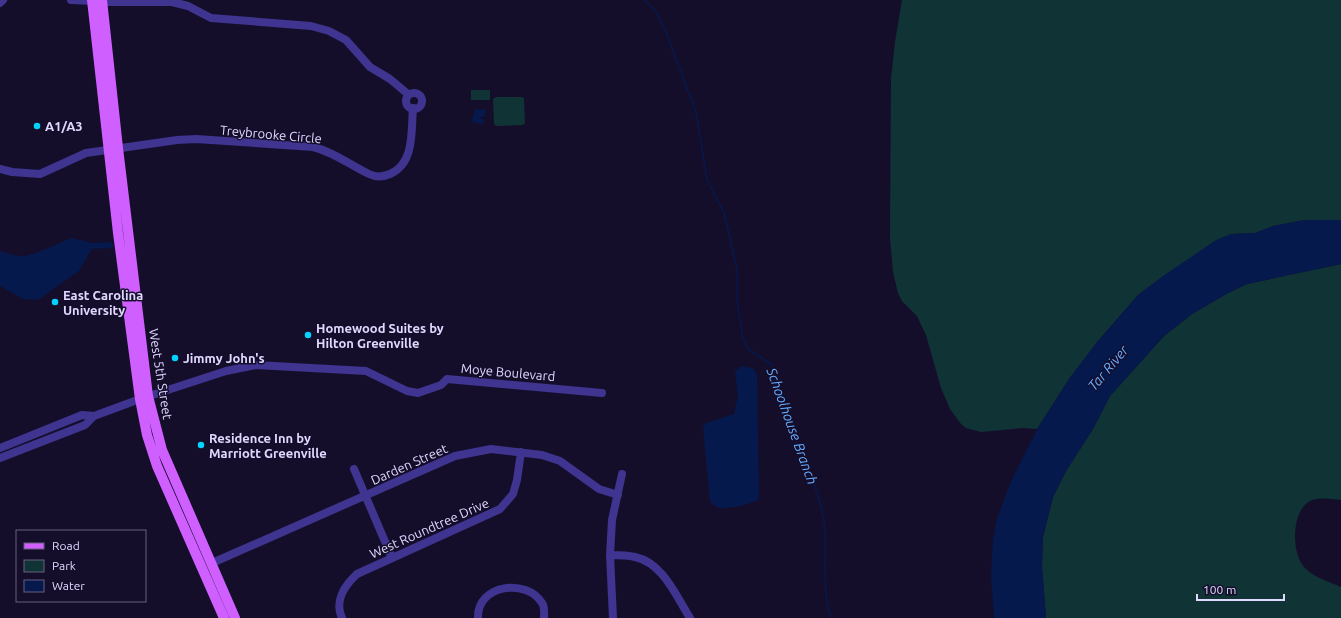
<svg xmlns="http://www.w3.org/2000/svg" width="1341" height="618" viewBox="0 0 1341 618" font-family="Ubuntu,sans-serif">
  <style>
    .green { fill: #103436 }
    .water { fill: #05194d }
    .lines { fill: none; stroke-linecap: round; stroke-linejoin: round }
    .stream { stroke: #05194d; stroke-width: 1.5 }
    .canal { stroke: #05194d; stroke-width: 6 }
    .minor { stroke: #3f348f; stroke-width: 8 }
    .major { stroke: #d05fff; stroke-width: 10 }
    .poi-dot { fill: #04d2ff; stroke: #150e2b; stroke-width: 1.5 }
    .labels { text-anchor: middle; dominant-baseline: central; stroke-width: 3; stroke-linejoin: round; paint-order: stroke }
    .poi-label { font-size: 13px; font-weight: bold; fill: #e0d8ff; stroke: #150e2b; text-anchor: start }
    .street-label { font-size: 13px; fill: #e0d8ff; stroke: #150e2b }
    .water-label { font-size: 14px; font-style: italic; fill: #66acff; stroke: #150e2b }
  </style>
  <rect width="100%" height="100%" fill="#150e2b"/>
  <!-- green -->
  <path class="green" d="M 902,0 L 1341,0 L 1341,220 L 1305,220 L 1273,226 L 1255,233 L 1231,234 L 1166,274 L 1138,295 L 1098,341 L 1069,379 L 1037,429 L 1022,428 L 981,432 L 966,428 L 961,424 L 950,409 L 941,388 L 926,335 L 917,316 L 902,301 L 898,293 L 893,272 L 890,238 L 891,79 L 895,42 Z
    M 471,90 L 490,90 L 490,100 L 471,100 Z
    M 496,97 L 522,97 L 524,99 L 525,123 L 523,125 L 496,126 L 494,124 L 493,99 Z
    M 1341,264 L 1341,500 C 1332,499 1319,497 1310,501 C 1291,511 1291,554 1305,568 C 1313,577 1330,582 1341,587 L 1341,618 L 1046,618 L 1042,567 L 1043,537 L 1053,497 L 1066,471 L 1093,429 L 1110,396 L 1164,336 L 1192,314 L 1228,293 L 1247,284 Z"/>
  <!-- water -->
  <path class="water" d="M 475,109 L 486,110 L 484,117 L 479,117 L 484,120 L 483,124 L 472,122 Z
    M 1305,220 L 1341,220 L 1341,264 L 1247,284 L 1228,293 L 1192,314 L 1164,336 L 1110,396 L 1093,429 L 1066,471 L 1053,497 L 1043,537 L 1042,567 L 1046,618 L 994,618 L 991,576 L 993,539 L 997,519 L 1011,481 L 1039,426 L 1069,379 L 1098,341 L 1138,295 L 1166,274 L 1216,240 L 1231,234 L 1255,233 L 1273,226 Z
    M 72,238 L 89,242 L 91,250 L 79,271 L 38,300 L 23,299 L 0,286 L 0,251 C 7,253 15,256 22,256 C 34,256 58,243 72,238 Z
    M 742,366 L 753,368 L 757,374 L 759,499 C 752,504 729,509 720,508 C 715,507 712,504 710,501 L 703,428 L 706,423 L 734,414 L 738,396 L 735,371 Z"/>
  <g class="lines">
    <!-- stream -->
    <path class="stream" d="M 644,0 L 655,10 L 664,27 L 696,112 L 707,180 L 724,213 L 737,269 L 737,301 L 743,337 L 748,349 L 771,364 C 777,387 782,410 792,432 C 805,463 822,495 825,530 C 826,552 822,601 832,618"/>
    <!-- canal -->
    <path class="canal" d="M 90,246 L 110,245"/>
    <!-- minor -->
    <path class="minor" d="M 71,0 L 92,1
      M 102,2 L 172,2 L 188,6 L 211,18 L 311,26 L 329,31 L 346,40 L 370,67 L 390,79 L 409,95
      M 0,3 L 3,0
      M406 101a8 8 0 1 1 16 0a8 8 0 1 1-16 0Z
      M 0,169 L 12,172 L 40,174 L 86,153 L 177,140 L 196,139 L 313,147 C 334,152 350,165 369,174 C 375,177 383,177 390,174 C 415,163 411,131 413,108
      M 0,448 L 82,415 L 94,416
      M 0,458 L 85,425 L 94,416 L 140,399 L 226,371 L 256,365 L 366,371 L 407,391 L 418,393 L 441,385 L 447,379 L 602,393
      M 354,469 L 392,558
      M 610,555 C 618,555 627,555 635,557 C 663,563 676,596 690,618
      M 212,563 L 455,456 L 491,449 L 542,455 L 560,461 L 599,489 L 618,495
      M 342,618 C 334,601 345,585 357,574 L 500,509 L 513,494 L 517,480 L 521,452
      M 478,618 C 477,584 527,578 542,603 C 545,607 544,613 544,618
      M 613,618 L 610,555 L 612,520 L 622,474"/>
    <!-- major -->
    <path class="major" d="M 92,0 L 118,233 L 140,399 L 147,435 L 157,466 L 224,618
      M 102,0 L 118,148 L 148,396 L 162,450 L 235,618"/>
  </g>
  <!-- markers -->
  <g class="poi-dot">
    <circle cx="37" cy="126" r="4"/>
    <circle cx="55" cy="302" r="4"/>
    <circle cx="308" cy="335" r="4"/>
    <circle cx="175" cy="358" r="4"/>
    <circle cx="201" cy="445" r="4"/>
  </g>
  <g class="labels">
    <!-- poi labels -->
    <g class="poi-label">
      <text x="45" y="126">A1/A3</text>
      <text x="63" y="295">East Carolina<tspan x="63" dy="15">University</tspan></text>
      <text x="316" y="328">Homewood Suites by<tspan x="316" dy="15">Hilton Greenville</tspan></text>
      <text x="183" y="358">Jimmy John's</text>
      <text x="209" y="438">Residence Inn by<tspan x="209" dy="15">Marriott Greenville</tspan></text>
    </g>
    <!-- street labels -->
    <g class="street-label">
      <text transform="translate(271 134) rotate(5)">Treybrooke Circle</text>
      <text transform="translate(508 372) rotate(5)">Moye Boulevard</text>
      <text transform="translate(161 374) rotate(81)">West 5th Street</text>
      <text transform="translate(409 464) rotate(-24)">Darden Street</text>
      <text transform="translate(429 528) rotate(-24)">West Roundtree Drive</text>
    </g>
    <!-- water labels -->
    <g class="water-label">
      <text transform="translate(1108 368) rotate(-50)">Tar River</text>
      <text transform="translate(792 426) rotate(70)">Schoolhouse Branch</text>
    </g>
  </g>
  <!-- legend -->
  <rect x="16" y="530" width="130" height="72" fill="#150e2b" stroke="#665f80"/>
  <rect x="24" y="543" width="20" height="6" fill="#d05fff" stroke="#665f80"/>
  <text x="52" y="550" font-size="12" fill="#e0d8ff">Road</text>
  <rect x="24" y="560" width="20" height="12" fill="#103436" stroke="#665f80"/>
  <text x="52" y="570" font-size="12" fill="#e0d8ff">Park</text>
  <rect x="24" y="580" width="20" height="12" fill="#05194d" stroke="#665f80"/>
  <text x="52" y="590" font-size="12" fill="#e0d8ff">Water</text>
  <!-- scale -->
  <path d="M1197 594v6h87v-6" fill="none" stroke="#e0d8ff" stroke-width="2"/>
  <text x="1203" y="594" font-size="12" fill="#e0d8ff" stroke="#150e2b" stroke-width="3" paint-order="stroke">100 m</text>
</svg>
